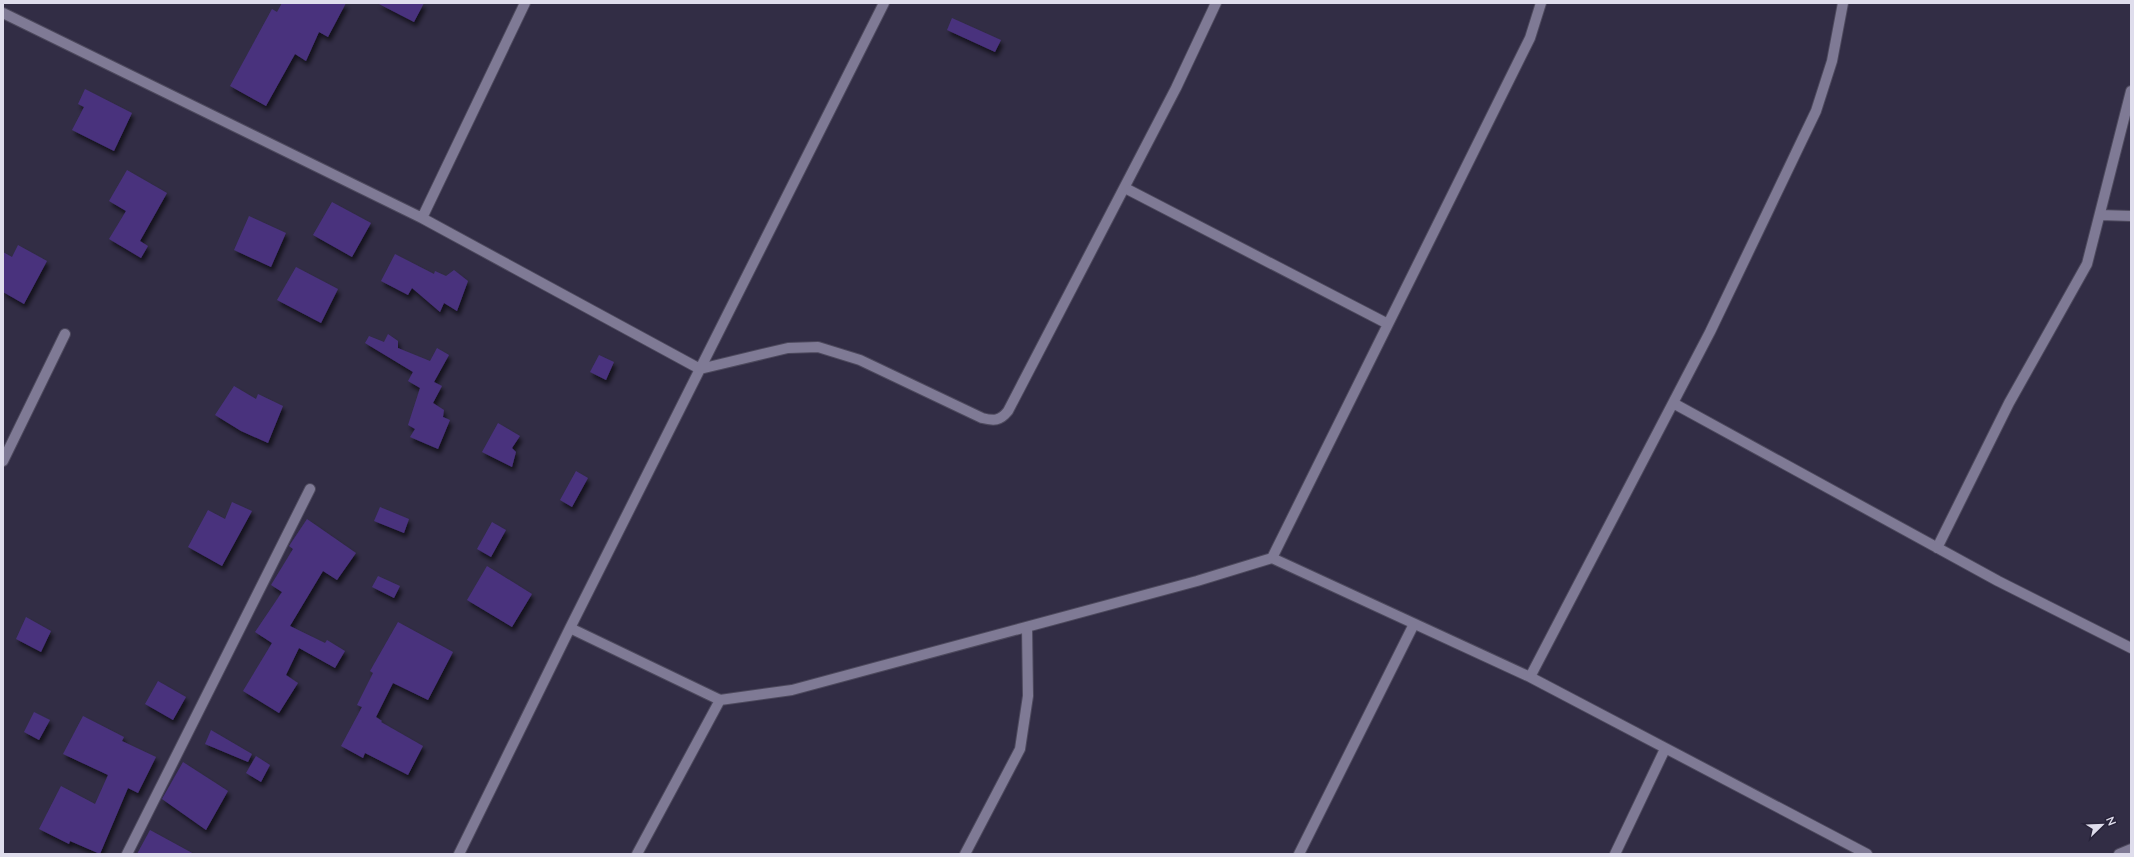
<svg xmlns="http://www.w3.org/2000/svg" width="2134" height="857" viewBox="0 0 2134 857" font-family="Lato,sans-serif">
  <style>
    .building { fill: #49327d; filter: url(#shadow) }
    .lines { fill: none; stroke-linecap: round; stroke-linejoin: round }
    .minor-casing { stroke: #4d495d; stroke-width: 12 }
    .minor { stroke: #7f7a95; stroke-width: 10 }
  </style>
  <defs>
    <filter id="shadow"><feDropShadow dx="2.5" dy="4.5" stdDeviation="2" flood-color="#0009"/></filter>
  </defs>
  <rect width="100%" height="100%" fill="#322d45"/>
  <!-- building -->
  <path class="building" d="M 282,3 L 346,3 L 328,37 L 319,32 L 306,61 L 295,54 L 266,106 L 230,86 L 272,9 L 277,12 Z
    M 377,3 L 424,3 L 414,22 Z
    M 952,18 L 1001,40 L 995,52 L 947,30 Z
    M 85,89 L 132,113 L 114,151 L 72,130 L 84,107 L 78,104 Z
    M 127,170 L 167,193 L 140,241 L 148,246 L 141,258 L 109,239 L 126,211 L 109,201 Z
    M 332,202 L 371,223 L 352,257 L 313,235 Z
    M 249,216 L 286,233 L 271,267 L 234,250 Z
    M 18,245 L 47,261 L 24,304 L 3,292 L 3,252 L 12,257 Z
    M 395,254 L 434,274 L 435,271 L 446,276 L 454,270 L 468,281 L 457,311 L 444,303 L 440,312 L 412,288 L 408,295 L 381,281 Z
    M 296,267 L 338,289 L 321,323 L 277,300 Z
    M 388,334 L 398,341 L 398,348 L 430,361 L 437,348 L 449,355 L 434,382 L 442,386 L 433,403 L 444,410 L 443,417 L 450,420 L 438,449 L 410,437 L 415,429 L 408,425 L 420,388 L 408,381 L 413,372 L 365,343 L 369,336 L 384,342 Z
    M 599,355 L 614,362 L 606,380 L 590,372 Z
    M 234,386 L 256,399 L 258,394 L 283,406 L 268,443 L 241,431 L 215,415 Z
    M 498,423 L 520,436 L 512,448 L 516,452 L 512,467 L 482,452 Z
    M 576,471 L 588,478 L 572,507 L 560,500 Z
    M 232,502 L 252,511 L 222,566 L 188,547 L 208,510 L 225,519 Z
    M 380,507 L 409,519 L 404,533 L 374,521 Z
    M 307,519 L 356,553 L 337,580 L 323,571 L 290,626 L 325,643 L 327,640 L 345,651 L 335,668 L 299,648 L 286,675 L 298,683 L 279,713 L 243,691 L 272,643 L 255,632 L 282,592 L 271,585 L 293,549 L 289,546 Z
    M 492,522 L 506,530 L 491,557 L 477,549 Z
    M 487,566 L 532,594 L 512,627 L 467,600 Z
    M 378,576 L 400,586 L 394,598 L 372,587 Z
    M 26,617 L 51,631 L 41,652 L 16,639 Z
    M 398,622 L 453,652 L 428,700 L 393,683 L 376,717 L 382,721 L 381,722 L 423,746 L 408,775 L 365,753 L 363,758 L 341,746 L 362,707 L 357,705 L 373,673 L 370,671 Z
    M 158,681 L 186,697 L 173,720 L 145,704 Z
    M 34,712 L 50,720 L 39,740 L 24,732 Z
    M 83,716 L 124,737 L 122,741 L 156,757 L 138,793 L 128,788 L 100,854 L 70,841 L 69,844 L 39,829 L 61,786 L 95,804 L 108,775 L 63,754 Z
    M 211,730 L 252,754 L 248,762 L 205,744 Z
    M 256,756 L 270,765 L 261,782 L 246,773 Z
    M 183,762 L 228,791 L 206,830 L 162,799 Z
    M 150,830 L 194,854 L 137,854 Z"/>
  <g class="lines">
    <!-- minor casing -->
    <g class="minor-casing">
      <path id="minor" d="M 3,13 L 422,218 L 700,369 L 570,628 L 459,854
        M 1125,188 L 1388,324
        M 2100,215 L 2131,216
        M 422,218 L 525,3
        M 700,369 L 788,348 L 818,347 L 860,360 L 982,418 C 994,421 1000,421 1008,411 L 1176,88 L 1216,3
        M 700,369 L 884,3
        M 1673,403 L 1998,581 L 2131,648
        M 3,461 L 65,334
        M 1937,548 L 2009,403 L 2087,264 L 2131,91
        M 1272,558 L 1530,38 L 1541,3
        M 570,628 L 720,700 L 792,690 L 1197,581 L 1272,558 L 1530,677 L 1867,854
        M 1530,677 L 1710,332 L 1816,111 L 1832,61 L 1843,3
        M 127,854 L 310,489
        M 637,854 L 720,700
        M 965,854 L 1020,749 L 1028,696 L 1027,627
        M 1299,854 L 1414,624
        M 1615,854 L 1665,749
        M 2119,854 L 2131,849"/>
    </g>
    <!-- minor -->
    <use href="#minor" class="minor"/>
  </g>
  <!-- border -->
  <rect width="2134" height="857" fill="none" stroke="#dfddec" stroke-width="8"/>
  <!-- north arrow -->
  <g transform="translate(2102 825) rotate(67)" stroke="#28233a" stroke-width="3" paint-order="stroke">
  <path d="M0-3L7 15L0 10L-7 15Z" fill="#dfddec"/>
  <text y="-6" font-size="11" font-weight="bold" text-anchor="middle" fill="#dfddec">N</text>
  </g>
</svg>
